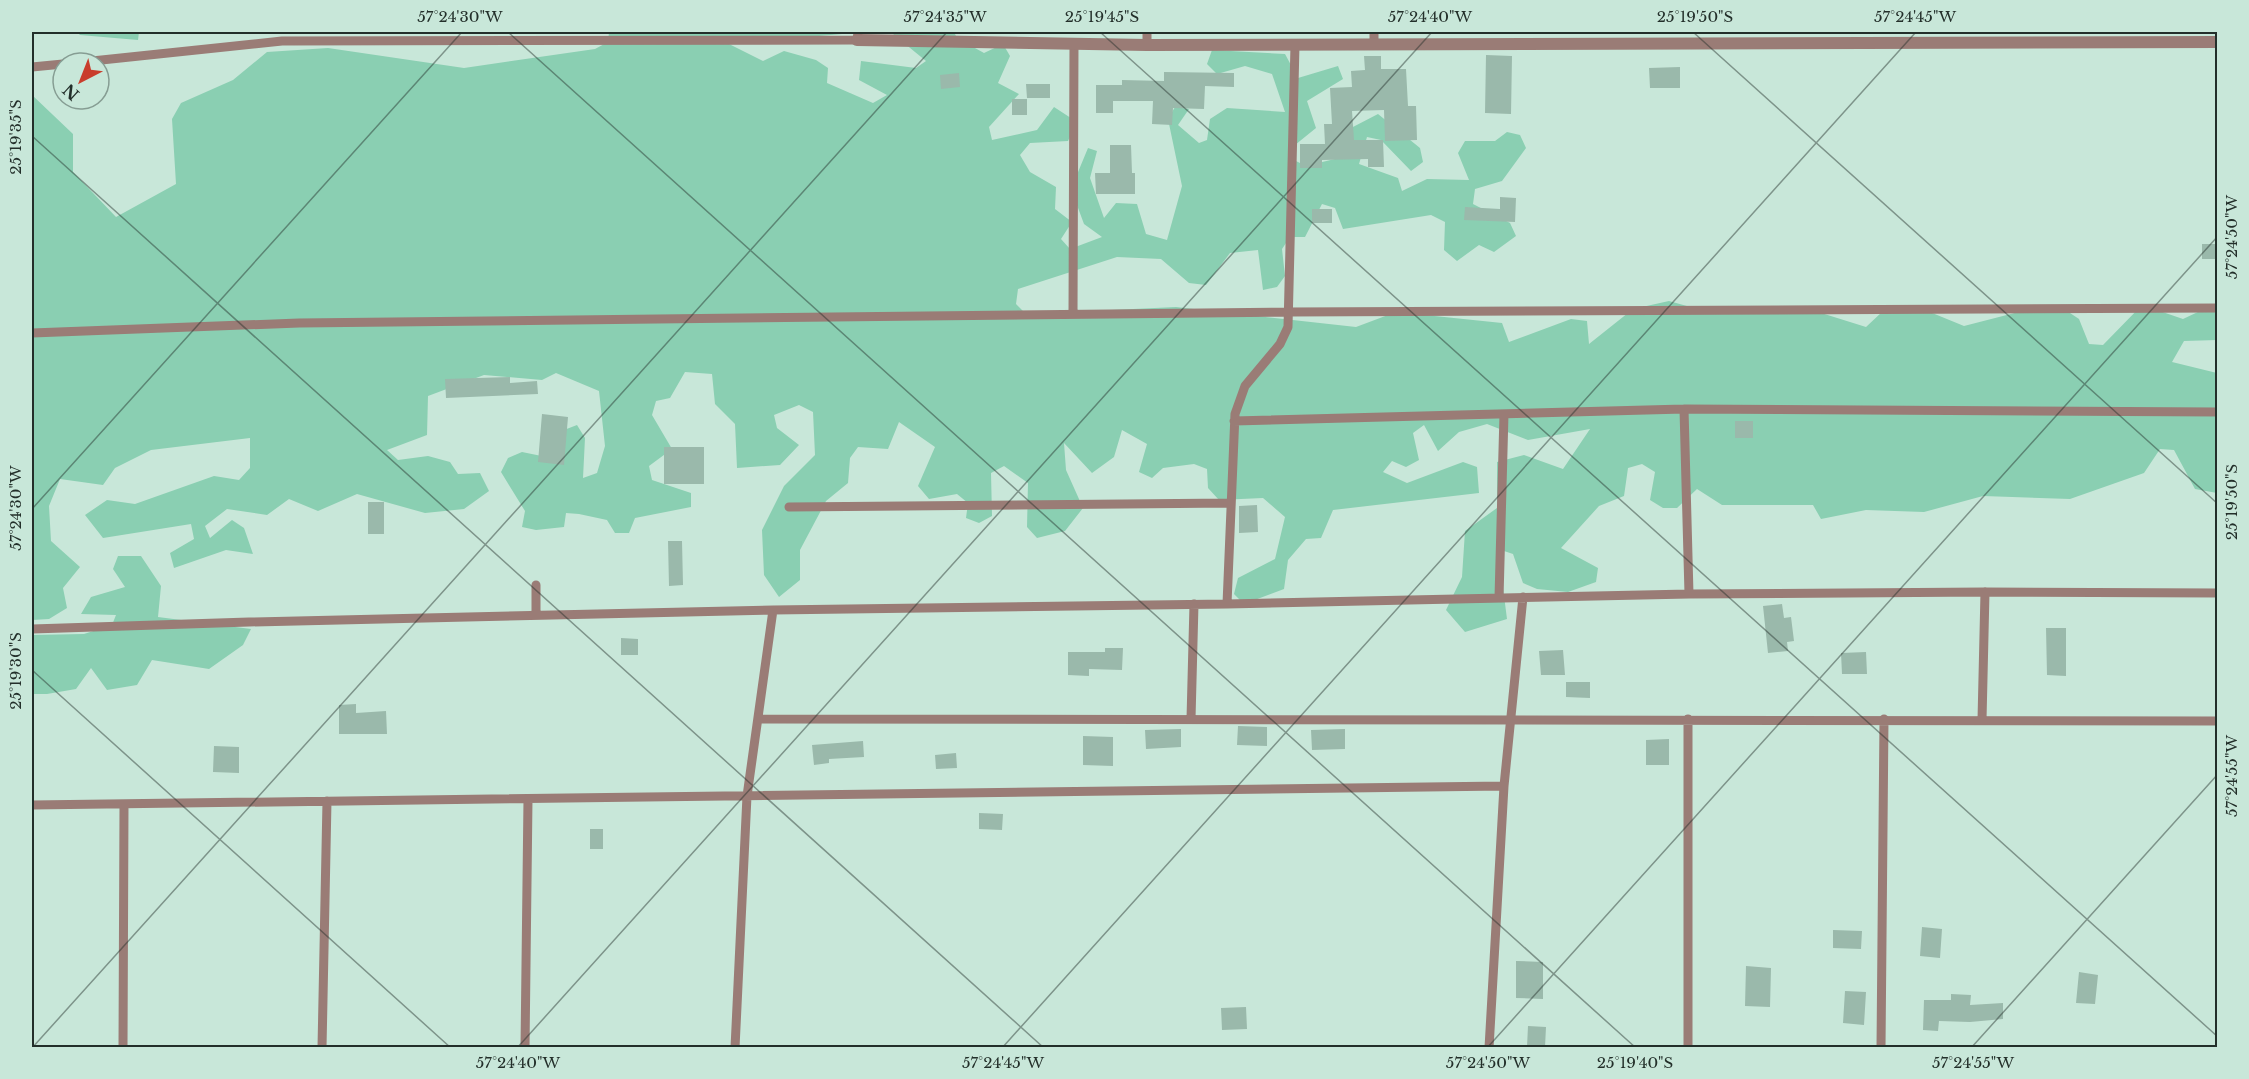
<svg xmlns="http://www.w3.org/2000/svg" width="2249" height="1079" viewBox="0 0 2249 1079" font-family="'Libre Baskerville',serif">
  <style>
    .green { fill: #8acfb2 }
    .building { fill: #9ab9ab }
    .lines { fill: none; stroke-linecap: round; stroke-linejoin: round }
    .lane { stroke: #9a7c76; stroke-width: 9 }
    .street { stroke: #9a7c76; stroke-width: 12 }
    .ticks { fill: none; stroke: #232f2a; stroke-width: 1.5; stroke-opacity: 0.45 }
    .neatline { fill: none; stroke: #232f2a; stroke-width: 2 }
    .ticks-label { font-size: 15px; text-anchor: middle; fill: #232f2a }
  </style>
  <rect width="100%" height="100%" fill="#c8e7d9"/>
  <!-- green -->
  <path class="green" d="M 77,32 L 139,32 L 138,40 L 80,35 Z
    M 609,32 L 865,32 L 729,44 L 763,61 L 784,51 L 816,60 L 828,68 L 827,83 L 873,103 L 887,95 L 859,80 L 861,61 L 916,68 L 926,61 L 893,34 L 894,32 L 954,32 L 957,38 L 984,53 L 1003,44 L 1010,56 L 998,83 L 1019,94 L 989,127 L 992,140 L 1037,130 L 1054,107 L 1077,122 L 1068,141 L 1030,143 L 1020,155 L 1030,172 L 1056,187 L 1055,209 L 1072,222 L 1061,239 L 1070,249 L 1102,237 L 1084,224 L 1071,189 L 1088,148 L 1097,151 L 1090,178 L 1104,218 L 1116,203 L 1137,204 L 1146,234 L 1167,240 L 1182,186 L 1168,119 L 1175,107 L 1189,109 L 1178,125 L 1199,143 L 1207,140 L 1210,119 L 1227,108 L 1285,112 L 1272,74 L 1245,66 L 1217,74 L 1207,64 L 1212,50 L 1285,54 L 1298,78 L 1338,66 L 1343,79 L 1307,101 L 1316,128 L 1295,145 L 1292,159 L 1306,166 L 1347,156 L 1351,128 L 1378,114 L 1420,148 L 1423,162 L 1411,171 L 1381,140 L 1367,137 L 1359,164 L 1398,178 L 1402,191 L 1427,179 L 1469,180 L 1458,153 L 1465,141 L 1495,141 L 1507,132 L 1520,135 L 1526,148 L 1502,181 L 1475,189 L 1473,204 L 1510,223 L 1516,236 L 1494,252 L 1479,245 L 1457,261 L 1444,250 L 1445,222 L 1431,215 L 1343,229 L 1335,208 L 1322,204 L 1305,237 L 1290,237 L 1282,249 L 1285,276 L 1277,287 L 1263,290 L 1258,250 L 1230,253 L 1206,285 L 1189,283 L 1161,259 L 1117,257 L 1018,289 L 1016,304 L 1026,314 L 1176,307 L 1356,327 L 1396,312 L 1502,323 L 1509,342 L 1571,319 L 1587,321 L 1589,344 L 1633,309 L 1669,301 L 1694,308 L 1802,307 L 1866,327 L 1882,312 L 1920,308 L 1964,326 L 2038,307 L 2067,311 L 2079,319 L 2089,344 L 2103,345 L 2142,305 L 2183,319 L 2217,303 L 2217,340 L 2184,341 L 2172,362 L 2217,373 L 2217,493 L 2195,489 L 2174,450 L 2160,449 L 2144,473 L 2070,499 L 1983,496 L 1924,512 L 1866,510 L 1821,519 L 1813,505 L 1722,505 L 1697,489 L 1677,508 L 1663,508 L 1650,500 L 1655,472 L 1642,464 L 1628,468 L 1624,496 L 1599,506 L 1561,548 L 1598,568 L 1596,582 L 1568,592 L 1537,589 L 1523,583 L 1513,554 L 1498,549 L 1507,619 L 1465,632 L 1446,610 L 1462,577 L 1465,531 L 1497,508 L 1497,462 L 1524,455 L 1563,469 L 1590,429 L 1528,440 L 1487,424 L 1459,432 L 1438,451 L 1424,425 L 1413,433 L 1419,460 L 1406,467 L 1392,461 L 1383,472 L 1407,483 L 1463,462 L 1477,467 L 1479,493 L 1333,510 L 1321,538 L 1306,539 L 1288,560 L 1284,589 L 1244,604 L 1234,594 L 1238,578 L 1275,559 L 1285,517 L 1263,498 L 1219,500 L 1208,488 L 1207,469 L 1194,464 L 1163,468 L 1152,478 L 1139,472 L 1147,444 L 1122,430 L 1114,457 L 1092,473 L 1064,443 L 1066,470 L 1083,508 L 1065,531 L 1037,538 L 1027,527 L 1028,483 L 1004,466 L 991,473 L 992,516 L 979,523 L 966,518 L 968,503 L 957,494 L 929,499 L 918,486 L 935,447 L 899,422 L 888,449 L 858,447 L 850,458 L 848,483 L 826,501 L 800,550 L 800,580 L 779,597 L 764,575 L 762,530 L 784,486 L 815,455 L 813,412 L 799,405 L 774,415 L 777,428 L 799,445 L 780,465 L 737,468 L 735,424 L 715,404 L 712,374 L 685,372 L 670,398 L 656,401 L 652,415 L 672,449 L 649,466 L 652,480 L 691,493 L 691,507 L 635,518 L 629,533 L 615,533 L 607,520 L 579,514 L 566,513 L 564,527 L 536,530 L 522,527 L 525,511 L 501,472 L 508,458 L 522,452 L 561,460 L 564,430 L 577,425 L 585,438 L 583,478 L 597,473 L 605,446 L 599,391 L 556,373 L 542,380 L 484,375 L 428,396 L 427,435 L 387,450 L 398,460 L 428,456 L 450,462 L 458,474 L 480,473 L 489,491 L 464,509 L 425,513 L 357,494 L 318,511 L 289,499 L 267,515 L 227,509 L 205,526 L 210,538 L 232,520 L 244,528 L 253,554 L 226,550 L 174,568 L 170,553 L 194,539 L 191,524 L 103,538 L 85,515 L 107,500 L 135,504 L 214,476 L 239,480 L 250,468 L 250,438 L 151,450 L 115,468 L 103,485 L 60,479 L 49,506 L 51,541 L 80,567 L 63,588 L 67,608 L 49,619 L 32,620 L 32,95 L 73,134 L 73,172 L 116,217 L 176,184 L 172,119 L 181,103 L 233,80 L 267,52 L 328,48 L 464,68 L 595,49 L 608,42 Z
    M 118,556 L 141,556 L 161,586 L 158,617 L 251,629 L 243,645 L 209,669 L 152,660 L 137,685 L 107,690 L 91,668 L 76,689 L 47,694 L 32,694 L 32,635 L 84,634 L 112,625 L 116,615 L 81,614 L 91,597 L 125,587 L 113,569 Z"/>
  <!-- building -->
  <path class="building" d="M 1486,55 L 1512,56 L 1511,114 L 1485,113 Z
    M 1364,56 L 1381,56 L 1381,69 L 1406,69 L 1408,106 L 1416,106 L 1417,140 L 1385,141 L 1384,110 L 1352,111 L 1354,140 L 1383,140 L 1384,167 L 1368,167 L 1368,159 L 1322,160 L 1322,168 L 1300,168 L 1300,144 L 1325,144 L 1324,124 L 1332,124 L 1330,88 L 1352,87 L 1351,71 L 1365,70 Z
    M 1680,67 L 1680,88 L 1650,88 L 1649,68 Z
    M 1164,72 L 1234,73 L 1234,87 L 1205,86 L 1204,109 L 1173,108 L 1172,125 L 1152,124 L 1153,101 L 1113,101 L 1113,113 L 1096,113 L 1096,85 L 1122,85 L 1122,80 L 1164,81 Z
    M 959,73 L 960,87 L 941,89 L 940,75 Z
    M 1026,84 L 1050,84 L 1050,98 L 1027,98 Z
    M 1012,99 L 1027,99 L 1027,115 L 1012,115 Z
    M 1110,145 L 1131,145 L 1132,173 L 1135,173 L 1135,194 L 1096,194 L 1095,173 L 1110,173 Z
    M 1500,197 L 1516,198 L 1515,222 L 1464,220 L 1465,207 L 1500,209 Z
    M 1312,209 L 1332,209 L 1332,223 L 1312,223 Z
    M 2202,244 L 2217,244 L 2217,259 L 2202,259 Z
    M 510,377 L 510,383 L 537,381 L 538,394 L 446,398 L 445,379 Z
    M 542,414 L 568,417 L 564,465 L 538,462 Z
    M 1735,421 L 1753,421 L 1753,438 L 1735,438 Z
    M 664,447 L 704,447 L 704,484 L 664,484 Z
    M 368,502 L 384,502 L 384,534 L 368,534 Z
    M 1257,505 L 1258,532 L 1239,533 L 1239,506 Z
    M 668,541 L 682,541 L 683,585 L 669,586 Z
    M 1782,604 L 1784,618 L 1791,617 L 1794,641 L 1787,642 L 1788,651 L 1768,653 L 1763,606 Z
    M 2046,628 L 2066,628 L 2066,676 L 2047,675 Z
    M 621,638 L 638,639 L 638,655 L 621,655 Z
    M 1105,648 L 1123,648 L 1122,670 L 1089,669 L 1089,676 L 1068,675 L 1068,652 L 1105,652 Z
    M 1563,650 L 1565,675 L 1541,675 L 1539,651 Z
    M 1866,652 L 1867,674 L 1842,674 L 1841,653 Z
    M 1566,682 L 1590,682 L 1590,698 L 1566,697 Z
    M 356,704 L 356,713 L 386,711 L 387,734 L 339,734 L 339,705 Z
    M 1238,726 L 1267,727 L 1267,746 L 1237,745 Z
    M 1181,729 L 1181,747 L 1146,749 L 1145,730 Z
    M 1345,729 L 1345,749 L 1312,750 L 1311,730 Z
    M 1083,736 L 1113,737 L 1113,766 L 1083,765 Z
    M 1669,739 L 1669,765 L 1646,765 L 1646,740 Z
    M 863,741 L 864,757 L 829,759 L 829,763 L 814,765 L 812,745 Z
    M 214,746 L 239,747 L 239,773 L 213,772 Z
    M 956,753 L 957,768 L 936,769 L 935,755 Z
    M 979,813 L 1003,814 L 1002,830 L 979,829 Z
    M 590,829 L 603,829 L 603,849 L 590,849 Z
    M 1922,927 L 1942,929 L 1940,958 L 1920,956 Z
    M 1833,930 L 1862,931 L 1861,949 L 1833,948 Z
    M 1516,961 L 1543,962 L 1543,999 L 1516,998 Z
    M 1746,966 L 1771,968 L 1770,1007 L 1745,1006 Z
    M 2079,972 L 2098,975 L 2095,1004 L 2076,1003 Z
    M 1845,991 L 1866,992 L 1864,1025 L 1843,1023 Z
    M 1951,994 L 1971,995 L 1970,1005 L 2003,1003 L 2003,1019 L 1970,1022 L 1939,1021 L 1938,1031 L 1923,1030 L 1924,1000 L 1951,1000 Z
    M 1246,1007 L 1247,1029 L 1222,1030 L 1221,1008 Z
    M 1528,1026 L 1546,1027 L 1545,1047 L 1527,1047 Z"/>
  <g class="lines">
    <!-- lane -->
    <path class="lane" d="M 1374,44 L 1374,32
      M 1147,45 L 1147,32
      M 73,63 L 282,41 L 857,40 L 858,32
      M 32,67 L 63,64
      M 1073,314 L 1074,43
      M 32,333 L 299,323 L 1289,312 L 2218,308
      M 1684,409 L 1689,594
      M 1234,421 L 1684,409 L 2218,412
      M 789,507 L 1231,503
      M 1499,598 L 1504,414
      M 1227,604 L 1235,414 L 1245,386 L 1280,344 L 1288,327 L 1295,45
      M 536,615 L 536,585
      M 32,629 L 249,622 L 773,610 L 1227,604 L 1689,594 L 1985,592 L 2218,593
      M 758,719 L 2218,721
      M 1191,719 L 1194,604
      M 1688,719 L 1688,1048
      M 1982,720 L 1985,592
      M 32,805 L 1504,786
      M 123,1048 L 124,804
      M 322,1048 L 327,801
      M 525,1048 L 528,799
      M 735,1048 L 747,796 L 773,610
      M 1489,1048 L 1504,786 L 1523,597
      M 1881,1048 L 1884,719"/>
    <!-- street -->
    <path class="street" d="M 857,40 L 1147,45 L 2218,42"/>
  </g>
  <!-- ticks -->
  <path class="ticks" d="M 508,32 L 1636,1048M 1100,32 L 2218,1037M 1693,32 L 2218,504M 32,136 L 1044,1048M 32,509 L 462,32M 32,670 L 451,1048M 32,1048 L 947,32M 517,1048 L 1432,32M 1002,1048 L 1916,32M 1487,1048 L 2218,236M 1971,1048 L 2218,774"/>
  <!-- border -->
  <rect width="2249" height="1079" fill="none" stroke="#c8e7d9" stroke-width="66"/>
  <!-- north arrow -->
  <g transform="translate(81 81) rotate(222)"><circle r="28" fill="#c8e7d9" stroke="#869d93" stroke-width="1.5"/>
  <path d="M0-4.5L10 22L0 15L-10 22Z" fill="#c93d2c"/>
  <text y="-9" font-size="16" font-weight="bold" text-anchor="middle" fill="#232f2a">N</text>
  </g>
  <rect x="33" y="33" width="2183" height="1013" class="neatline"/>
  <g class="ticks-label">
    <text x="460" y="22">57°24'30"W</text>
    <text x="945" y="22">57°24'35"W</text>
    <text x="1102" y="22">25°19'45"S</text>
    <text x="1430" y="22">57°24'40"W</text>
    <text x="1695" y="22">25°19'50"S</text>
    <text x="1915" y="22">57°24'45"W</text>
    <text transform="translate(16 137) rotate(-90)" y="5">25°19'35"S</text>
    <text transform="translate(2232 237) rotate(-90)" y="5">57°24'50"W</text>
    <text transform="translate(2232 502) rotate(-90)" y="5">25°19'50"S</text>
    <text transform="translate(16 508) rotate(-90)" y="5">57°24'30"W</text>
    <text transform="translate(16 671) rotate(-90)" y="5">25°19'30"S</text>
    <text transform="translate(2232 776) rotate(-90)" y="5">57°24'55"W</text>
    <text x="518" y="1068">57°24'40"W</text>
    <text x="1003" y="1068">57°24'45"W</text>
    <text x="1488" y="1068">57°24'50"W</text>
    <text x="1635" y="1068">25°19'40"S</text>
    <text x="1973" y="1068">57°24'55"W</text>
  </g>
</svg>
